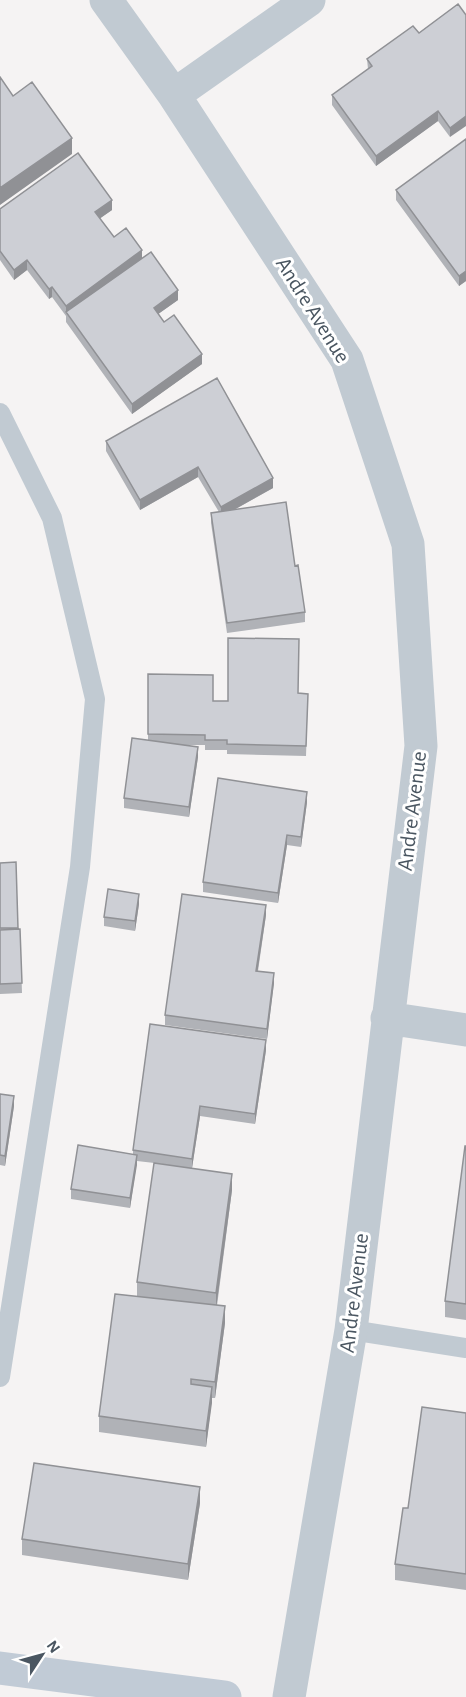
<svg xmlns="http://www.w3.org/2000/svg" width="466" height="1697" viewBox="0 0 466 1697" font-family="'Alegreya Sans',sans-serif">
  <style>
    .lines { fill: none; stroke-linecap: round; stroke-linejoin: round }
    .lane { stroke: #c1cad2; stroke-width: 20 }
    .street { stroke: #c1cad2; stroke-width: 33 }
    .secondary { stroke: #c1cbd6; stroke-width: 33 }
    .wall { fill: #b0b2b7 }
    .shaded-wall { fill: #909195 }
    .building { fill: #cdcfd5; stroke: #909195; stroke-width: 1.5 }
    .labels { text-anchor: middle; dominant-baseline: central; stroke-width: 6; stroke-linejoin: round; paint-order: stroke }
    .street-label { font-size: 22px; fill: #4a5661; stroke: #fff }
  </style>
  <rect width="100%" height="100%" fill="#f5f3f3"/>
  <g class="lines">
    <!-- lane -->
    <path class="lane" d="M 0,413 L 52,518 L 95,699 L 80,867 L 0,1377
      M 351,1330 L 466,1348"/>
    <!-- street -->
    <path class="street" d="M 106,0 L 174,95 L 347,360 L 408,544 L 421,746 L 351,1330 L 289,1697
      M 174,95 L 309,0
      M 387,1018 L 466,1030"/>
    <!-- secondary -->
    <path class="secondary" d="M 0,1668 L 225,1697"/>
  </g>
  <!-- wall -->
  <path class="wall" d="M 458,4 L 450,137 L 438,121 L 376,166 L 332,105 L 332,95 L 368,69 L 367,59 L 419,33 Z
    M 466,139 L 466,281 L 459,286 L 396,200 L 396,190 Z
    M 0,209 L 112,210 L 100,218 L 114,237 L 142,258 L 178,300 L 158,314 L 164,322 L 202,364 L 132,414 L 66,322 L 66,316 L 52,297 L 49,299 L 27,270 L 14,280 L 0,260 Z
    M 106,441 L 273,488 L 234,510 L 295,566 L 305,612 L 305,622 L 227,633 L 211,523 L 211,513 L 219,512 L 198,477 L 140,510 L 106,451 Z
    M 148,674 L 213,701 L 228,701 L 298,693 L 308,694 L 306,756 L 227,754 L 227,750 L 205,750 L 205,745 L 185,745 L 198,757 L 189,817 L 124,808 L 124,798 L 148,740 Z
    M 307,802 L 301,847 L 287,845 L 278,903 L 203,892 L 203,882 Z
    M 16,862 L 18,929 L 20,929 L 22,993 L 0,994 L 0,863 Z
    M 139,904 L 135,931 L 104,926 L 104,917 Z
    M 266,915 L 258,971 L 274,983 L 267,1039 L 165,1025 L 165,1015 Z
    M 266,1050 L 255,1124 L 200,1116 L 192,1168 L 232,1190 L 217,1306 L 225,1323 L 215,1398 L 212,1398 L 206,1447 L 99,1432 L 99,1416 L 137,1297 L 137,1282 L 163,1164 L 137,1161 L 130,1208 L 71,1199 L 71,1189 L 133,1154 L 133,1150 Z
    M 0,1094 L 14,1106 L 5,1166 L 0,1165 Z
    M 466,1146 L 466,1320 L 445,1317 L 445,1301 Z
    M 466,1413 L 466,1590 L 395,1580 L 395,1564 L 408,1508 Z
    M 200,1503 L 188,1580 L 22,1555 L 22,1539 Z"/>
  <!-- shaded-wall -->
  <path class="shaded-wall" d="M 438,111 L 438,121 L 376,166 L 376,156 Z
    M 466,116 L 466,126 L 450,137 L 450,128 Z
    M 72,138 L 72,154 L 0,205 L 0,188 Z
    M 112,200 L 112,210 L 95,222 L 95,212 Z
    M 142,250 L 142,260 L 66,312 L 66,316 L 66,306 Z
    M 27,260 L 27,270 L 14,280 L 14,270 Z
    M 466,271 L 466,281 L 459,286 L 459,276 Z
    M 52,287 L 52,297 L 49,299 L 49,289 Z
    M 178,290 L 178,300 L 154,317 L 154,308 Z
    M 202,354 L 202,364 L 132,414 L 132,404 Z
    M 198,467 L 198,477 L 140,510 L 140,500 Z
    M 273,478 L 273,488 L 221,517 L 221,507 Z
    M 198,747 L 198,757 L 189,817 L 189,807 Z
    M 307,792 L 307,802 L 301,847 L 301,837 Z
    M 287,835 L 287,845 L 278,903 L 278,893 Z
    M 139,894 L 139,904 L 135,931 L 135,921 Z
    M 266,905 L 266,915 L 256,981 L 256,971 Z
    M 274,973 L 274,983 L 267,1039 L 267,1029 Z
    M 266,1040 L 266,1050 L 255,1124 L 255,1114 Z
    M 14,1096 L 14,1106 L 5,1166 L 5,1156 Z
    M 200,1106 L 200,1116 L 192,1168 L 192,1159 Z
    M 137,1155 L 137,1165 L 130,1208 L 130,1198 Z
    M 232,1174 L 232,1190 L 216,1309 L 216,1293 Z
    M 225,1306 L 225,1323 L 215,1398 L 215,1382 Z
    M 212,1387 L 212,1403 L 206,1447 L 206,1431 Z
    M 200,1487 L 200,1503 L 188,1580 L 188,1564 Z"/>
  <!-- building -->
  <path class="building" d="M 458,4 L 466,15 L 466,116 L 450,128 L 438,111 L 376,156 L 332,95 L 372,66 L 367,59 L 413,26 L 419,33 Z
    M 0,77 L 13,96 L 32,82 L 72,138 L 0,188 Z
    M 466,139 L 466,271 L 459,276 L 396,190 Z
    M 78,153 L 112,200 L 95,212 L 114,237 L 126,228 L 142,250 L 66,306 L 52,287 L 49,289 L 27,260 L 14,270 L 0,251 L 0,209 Z
    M 151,252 L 178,290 L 154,308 L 164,322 L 174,315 L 202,354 L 132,404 L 66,312 Z
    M 217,378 L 273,478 L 221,507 L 198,467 L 140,500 L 106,441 Z
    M 286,502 L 295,566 L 298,565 L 305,612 L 227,623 L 211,513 Z
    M 228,638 L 299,639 L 298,693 L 308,694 L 306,746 L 227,744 L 227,740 L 205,740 L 205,735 L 148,734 L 148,674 L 213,675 L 213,701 L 228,701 Z
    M 132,738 L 198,747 L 189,807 L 124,798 Z
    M 218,778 L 307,792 L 301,837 L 287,835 L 278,893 L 203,882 Z
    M 16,862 L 18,928 L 0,928 L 0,863 Z
    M 108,889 L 139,894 L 135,921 L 104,917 Z
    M 182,894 L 266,905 L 256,971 L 274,973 L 267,1029 L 165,1015 Z
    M 20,929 L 22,983 L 0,984 L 0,930 Z
    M 150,1024 L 266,1040 L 255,1114 L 200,1106 L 192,1159 L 133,1150 Z
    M 0,1094 L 14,1096 L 5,1156 L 0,1155 Z
    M 78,1145 L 137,1155 L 130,1198 L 71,1189 Z
    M 465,1146 L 466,1146 L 466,1304 L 445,1301 Z
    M 154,1163 L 232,1174 L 216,1293 L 137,1282 Z
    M 115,1294 L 225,1306 L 215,1382 L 191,1379 L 191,1384 L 212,1387 L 206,1431 L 99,1416 Z
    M 422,1407 L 466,1413 L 466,1574 L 395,1564 L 403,1508 L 408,1508 Z
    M 34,1463 L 200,1487 L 188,1564 L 22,1539 Z"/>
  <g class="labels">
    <!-- street labels -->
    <g class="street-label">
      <text transform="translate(313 310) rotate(58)">Andre Avenue</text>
      <text transform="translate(412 811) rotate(-83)">Andre Avenue</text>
      <text transform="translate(354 1293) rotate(-83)">Andre Avenue</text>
    </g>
  </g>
  <!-- north arrow -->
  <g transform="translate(42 1655) rotate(54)" stroke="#ffffff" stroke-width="4.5" paint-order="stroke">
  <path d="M0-4.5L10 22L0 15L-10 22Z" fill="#4a5661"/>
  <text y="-9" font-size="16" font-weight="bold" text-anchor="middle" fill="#4a5661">N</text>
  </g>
</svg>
